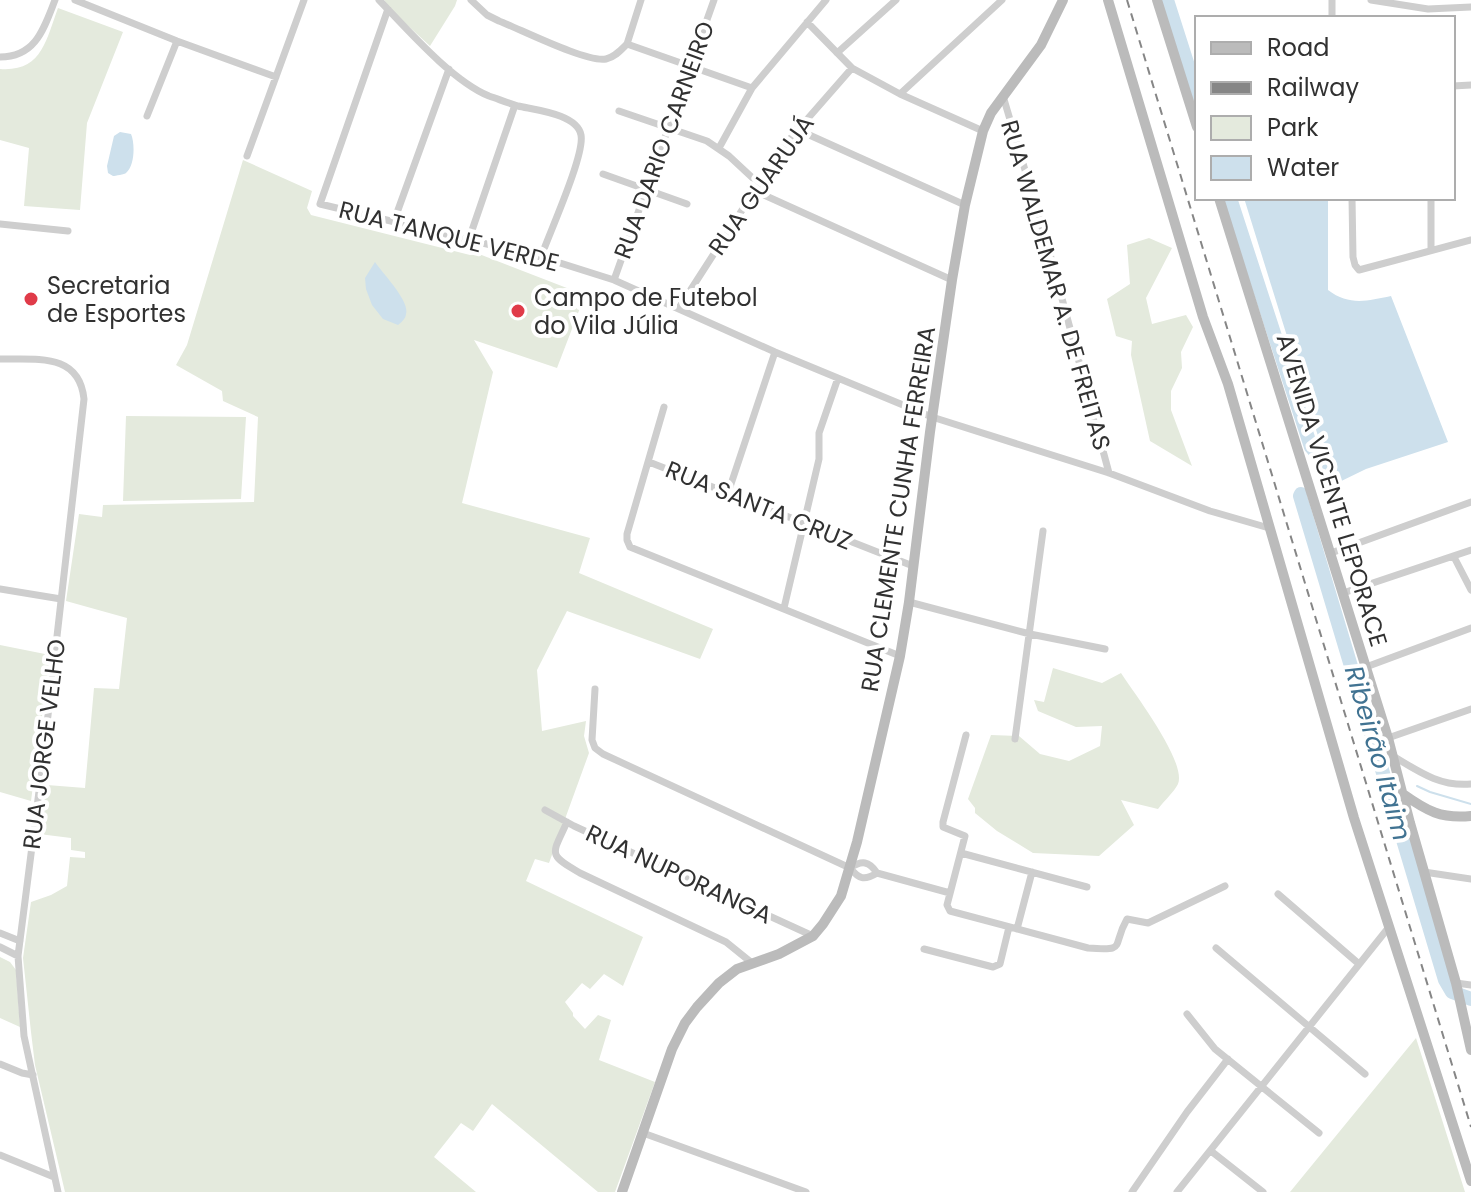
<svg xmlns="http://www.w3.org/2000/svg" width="1471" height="1192" viewBox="0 0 1471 1192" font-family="Poppins,sans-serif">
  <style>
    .green { fill: #e4eadd }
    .water { fill: #cde0ec }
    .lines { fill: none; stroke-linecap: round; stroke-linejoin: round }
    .stream { stroke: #cde0ec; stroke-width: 2 }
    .river { stroke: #cde0ec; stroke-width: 14 }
    .street { stroke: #cecece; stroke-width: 7 }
    .secondary { stroke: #bbb; stroke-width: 10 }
    .rail { stroke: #868686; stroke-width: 2; stroke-dasharray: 8 6; stroke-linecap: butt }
    .poi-dot { fill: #e03b49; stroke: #fff; stroke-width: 3 }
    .labels { text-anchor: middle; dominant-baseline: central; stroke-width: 8; stroke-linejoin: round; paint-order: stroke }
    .street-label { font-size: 24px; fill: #313131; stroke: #fff }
    .poi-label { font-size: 24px; fill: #313131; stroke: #fff; text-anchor: start }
    .water-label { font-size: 26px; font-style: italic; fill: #417392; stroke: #fff }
  </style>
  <rect width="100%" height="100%" fill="#fff"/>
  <!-- green -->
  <path class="green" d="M 384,0 L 457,0 L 455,6 L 430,46 L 391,10 Z
    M 58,8 L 123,32 L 87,123 L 80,210 L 24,206 L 29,148 L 0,140 L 0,69 C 42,72 46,40 58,8 Z
    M 243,160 L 312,191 L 307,208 L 311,215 L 470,255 L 479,254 L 585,295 L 557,368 L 474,340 L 493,372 L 462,503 L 590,538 L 579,573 L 713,629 L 700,659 L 567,611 L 537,670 L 542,731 L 586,721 L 584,736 L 589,753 L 549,863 L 535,859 L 526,881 L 643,937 L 623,986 L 604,974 L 590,989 L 582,983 L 565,1002 L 573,1013 L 573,1016 L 585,1029 L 598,1015 L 611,1020 L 599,1060 L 655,1082 L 615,1192 L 598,1192 L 492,1104 L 473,1131 L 461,1123 L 434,1157 L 476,1192 L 65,1192 L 35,1065 L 31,1032 L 23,958 L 31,902 L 51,895 L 67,886 L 70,857 L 85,858 L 85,852 L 71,850 L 71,838 L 39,834 L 47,785 L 85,788 L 94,688 L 119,689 L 127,618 L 66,601 L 79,514 L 102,517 L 103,505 L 254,502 L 258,417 L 223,401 L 222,391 L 176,365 L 187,345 Z
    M 1149,238 L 1172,248 L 1146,298 L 1152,324 L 1186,315 L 1193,327 L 1181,352 L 1182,368 L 1171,391 L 1171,410 L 1192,466 L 1150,441 L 1131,355 L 1132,341 L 1116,336 L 1107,299 L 1130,284 L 1127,245 Z
    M 126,416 L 246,417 L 241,499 L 123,501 Z
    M 0,645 L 50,655 L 31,801 L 0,792 Z
    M 1053,668 L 1102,683 L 1121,673 C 1134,693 1187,762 1178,784 C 1174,792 1164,801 1158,809 L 1121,800 L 1134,825 L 1099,856 L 1033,853 L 997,831 L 975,813 L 975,808 L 968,799 L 991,735 L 1019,736 L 1040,754 L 1069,761 L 1100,746 L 1102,726 L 1076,727 L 1038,711 L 1034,700 L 1044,702 Z
    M 0,957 L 10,962 L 16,970 L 20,1027 L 0,1018 Z
    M 1416,1038 L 1465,1192 L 1290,1192 Z"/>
  <!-- water -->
  <path class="water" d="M 120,132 L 131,134 C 135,143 135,166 126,173 C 125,174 115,176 113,176 L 108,173 L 107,166 L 114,136 Z
    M 1244,198 L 1328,198 L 1328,290 C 1349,306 1367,301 1391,296 L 1448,442 L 1366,469 L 1329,487 L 1313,452 L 1318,436 Z
    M 375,262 C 383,274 410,301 406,314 C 406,318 401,323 398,325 L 383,319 L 372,305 L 366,289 L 365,278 Z"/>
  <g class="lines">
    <!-- stream -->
    <path class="stream" d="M 1417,786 L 1430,792 L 1471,804
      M 1397,814 L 1401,809"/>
    <!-- river -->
    <path class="river" d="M 1167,0 L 1197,94
      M 1230,198 L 1311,447 L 1324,462
      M 1301,494 L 1300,496 L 1445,980 L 1452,992 L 1471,999"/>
    <!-- street -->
    <path class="street" d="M 75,0 L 177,41 L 276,77
      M 379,0 C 407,29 452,81 489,96 C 498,99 508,103 518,106 C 535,110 577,114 581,135 C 585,155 549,234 541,257
      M 471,0 L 487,15 L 499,21 C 520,29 587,63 606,59 C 615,57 621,50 627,44
      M 1332,0 L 1332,18
      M 1371,0 L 1428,9 L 1471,7
      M 388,9 L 320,204 L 541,257 L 614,280 L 775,352 L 932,417 L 1109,473 L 1210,511 L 1269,528
      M 807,22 L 852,68 L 900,94 L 983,131
      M 627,44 L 752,88
      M 627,44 L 641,0
      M 837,53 L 896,0
      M 0,57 C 36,57 44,28 55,0
      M 1453,86 L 1471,85
      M 900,94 L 1002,0
      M 1003,96 L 1050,254 L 1109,473
      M 619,111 L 707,141 L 729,156 L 758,183
      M 147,116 L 177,41
      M 796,129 L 965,205
      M 719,148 L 752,88 L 826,0
      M 247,156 L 304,0
      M 603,174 L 687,204
      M 753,190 L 952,280
      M 1352,198 L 1353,257 L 1355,265 L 1359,270 L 1471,240
      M 1431,198 L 1431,250
      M 394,221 L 449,69
      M 0,224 L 68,231
      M 469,239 L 515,105
      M 614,280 L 714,0
      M 679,308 L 782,148 L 852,68
      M 0,359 C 36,360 79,352 84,399 L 42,768 L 18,956 L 24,1036 L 58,1192
      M 664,407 L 627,534 L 627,540 L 630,547 L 900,656
      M 649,462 L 913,566
      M 728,493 L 775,352
      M 1331,553 L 1471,502
      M 1454,557 L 1471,590
      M 0,589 L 61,599
      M 1343,593 L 1471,550
      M 909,602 L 1030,634 L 1105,649
      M 784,608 L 819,459 L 819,433 L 838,378
      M 1366,667 L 1471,628
      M 595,689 L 592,740 L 595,748 L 603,754 L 850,868 C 859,879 864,881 877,873
      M 966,735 L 943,822 L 943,827 L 965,836 L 947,905 L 950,911 L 1088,948 C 1128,951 1111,947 1127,919 L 1148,923 L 1225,886
      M 1388,738 L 1471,709
      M 1015,739 L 1043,531
      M 1393,756 C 1418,771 1440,787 1471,784
      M 545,810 L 574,826 L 813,936
      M 567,822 C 552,855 547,854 580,873 L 726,942 L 752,963
      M 961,853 L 1087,887
      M 850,868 C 862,860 869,861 877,873 L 950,893
      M 1424,872 L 1471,879
      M 1278,894 L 1359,964
      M 1017,929 L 1032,872
      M 0,933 L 20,941
      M 0,947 L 18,956
      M 1216,948 L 1365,1074
      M 924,949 L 993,967 L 1000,964 L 1009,927
      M 1456,983 L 1471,985
      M 1187,1014 L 1215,1049 L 1319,1133
      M 0,1064 L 22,1073 L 33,1075
      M 643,1133 L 806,1192
      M 1211,1151 L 1263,1192
      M 0,1155 L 54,1177
      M 1132,1192 L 1187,1112 L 1228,1059
      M 1177,1192 L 1389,927"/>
    <!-- secondary -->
    <path class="secondary" d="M 1108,0 L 1203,317 L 1228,384 L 1354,818 L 1471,1181
      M 1157,0 L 1197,127
      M 1219,198 L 1388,738 L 1410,823 L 1456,983 L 1471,1050
      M 1403,794 C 1427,811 1441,819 1471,816
      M 622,1192 L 672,1049 L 685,1023 L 697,1007 L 719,983 L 737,969 L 779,954 L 813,936 L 823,924 L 841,896 L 857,842 L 900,656 L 909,602 L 930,432 L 952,280 L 965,205 L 983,131 L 991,113 L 1041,45 L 1063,0"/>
    <!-- rail -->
    <path class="rail" d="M 1127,0 L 1471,1127"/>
  </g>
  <!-- markers -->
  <g class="poi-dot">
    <circle cx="31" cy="299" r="8"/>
    <circle cx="518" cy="311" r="8"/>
  </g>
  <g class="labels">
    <!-- street labels -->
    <g class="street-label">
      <text transform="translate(664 140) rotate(-70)">RUA DARIO CARNEIRO</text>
      <text transform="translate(761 185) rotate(-55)">RUA GUARUJÁ</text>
      <text transform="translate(449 236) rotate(14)">RUA TANQUE VERDE</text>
      <text transform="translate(1056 285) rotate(74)">RUA WALDEMAR A. DE FREITAS</text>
      <text transform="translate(1332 490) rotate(73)">AVENIDA VICENTE LEPORACE</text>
      <text transform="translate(759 505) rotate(22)">RUA SANTA CRUZ</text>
      <text transform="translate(898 509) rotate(-81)">RUA CLEMENTE CUNHA FERREIRA</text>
      <text transform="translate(44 744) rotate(-83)">RUA JORGE VELHO</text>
      <text transform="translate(679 874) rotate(25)">RUA NUPORANGA</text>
    </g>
    <!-- poi labels -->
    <g class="poi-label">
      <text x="47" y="285">Secretaria<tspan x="47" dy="28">de Esportes</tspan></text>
      <text x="534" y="297">Campo de Futebol<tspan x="534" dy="28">do Vila Júlia</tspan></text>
    </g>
    <!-- water labels -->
    <g class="water-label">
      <text transform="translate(1378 753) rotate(74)">Ribeirão Itaim</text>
    </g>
  </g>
  <!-- legend -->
  <rect x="1195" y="16" width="260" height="184" fill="#ffffff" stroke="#adadad" stroke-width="2"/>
  <rect x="1211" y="42" width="40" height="12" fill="#bbbbbb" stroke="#adadad" stroke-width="2"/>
  <text x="1267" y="56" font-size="24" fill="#313131">Road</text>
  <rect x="1211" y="82" width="40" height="12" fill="#868686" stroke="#adadad" stroke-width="2"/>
  <text x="1267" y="96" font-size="24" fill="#313131">Railway</text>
  <rect x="1211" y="116" width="40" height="24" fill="#e4eadd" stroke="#adadad" stroke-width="2"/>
  <text x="1267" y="136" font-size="24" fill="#313131">Park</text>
  <rect x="1211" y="156" width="40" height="24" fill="#cde0ec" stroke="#adadad" stroke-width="2"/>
  <text x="1267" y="176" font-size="24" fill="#313131">Water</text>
</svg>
